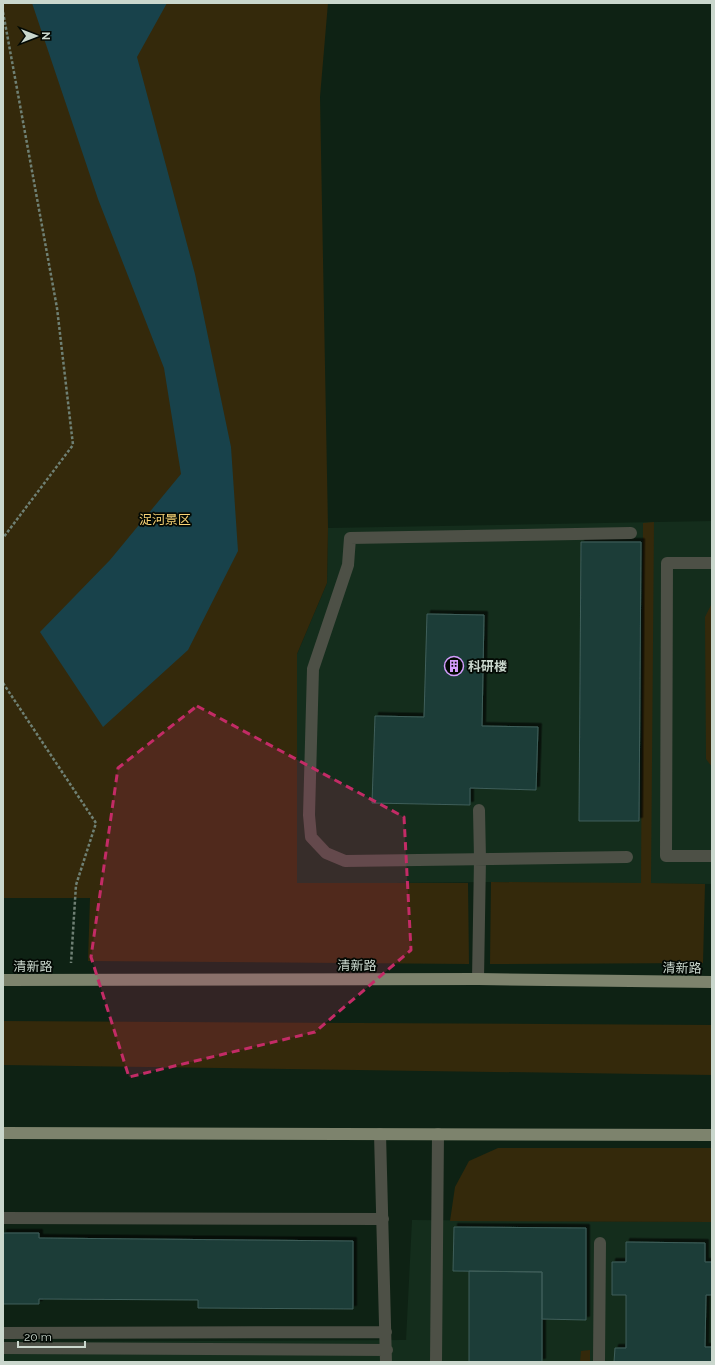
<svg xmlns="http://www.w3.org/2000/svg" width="715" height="1365" viewBox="0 0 715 1365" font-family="Raleway,'Noto Sans SC',sans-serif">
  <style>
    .built { fill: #142d1c }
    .green { fill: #34290b }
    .water { fill: #18424b }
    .building { fill: #1d3c38; stroke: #3f5f5a; filter: url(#shadow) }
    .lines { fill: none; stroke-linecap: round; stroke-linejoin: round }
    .path { stroke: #6f8074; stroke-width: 2.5; stroke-dasharray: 3 2; stroke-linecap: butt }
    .minor { stroke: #4d5046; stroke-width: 12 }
    .major { stroke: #7d836d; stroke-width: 12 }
    .marked { fill: #c32b66; fill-opacity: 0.2; stroke: #c32b66; stroke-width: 3; stroke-dasharray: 8 5; stroke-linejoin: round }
    .labels { text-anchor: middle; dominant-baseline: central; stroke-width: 3.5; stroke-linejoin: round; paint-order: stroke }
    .park-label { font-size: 13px; fill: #f9d476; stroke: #030904 }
    .poi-label { font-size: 13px; font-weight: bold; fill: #cad7cd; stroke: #030904; text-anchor: start }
    .street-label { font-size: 13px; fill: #cad7cd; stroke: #030904 }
  </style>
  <defs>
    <filter id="shadow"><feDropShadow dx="3.5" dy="-3.5" stdDeviation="0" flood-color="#0009"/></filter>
  </defs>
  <rect width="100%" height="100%" fill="#0e2214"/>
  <!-- built -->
  <path class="built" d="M 712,521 L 712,884 L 491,882 L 297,884 L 297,654 L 327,583 L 328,528 Z
    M 412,1220 L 712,1222 L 712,1362 L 3,1362 L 3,1342 L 406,1340 Z"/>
  <!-- green -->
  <path class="green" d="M 3,3 L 328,3 L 320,97 L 328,528 L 327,583 L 297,654 L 297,883 L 468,883 L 469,964 L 88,961 L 90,898 L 3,898 Z
    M 654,522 L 651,883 L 705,884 L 703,963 L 490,964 L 491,882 L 641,883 L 643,523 Z
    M 712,603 L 712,767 L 706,759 L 705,617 Z
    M 3,1021 L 712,1025 L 712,1075 L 3,1065 Z
    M 498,1148 L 712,1148 L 712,1222 L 450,1221 L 455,1187 L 469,1161 Z
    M 590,1350 L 590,1362 L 580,1362 L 581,1351 Z"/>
  <!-- water -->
  <path class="water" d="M 32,3 L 167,3 L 137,57 L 195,274 L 231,447 L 238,551 L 188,650 L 103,727 L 40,632 L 110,560 L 181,474 L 164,368 L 98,199 Z"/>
  <!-- building -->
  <path class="building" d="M 581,542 L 641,542 L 639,821 L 579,821 Z
    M 427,614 L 484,615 L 482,726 L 538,727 L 536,790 L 470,788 L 470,805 L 372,803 L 375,716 L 424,717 Z
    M 454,1227 L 586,1228 L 586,1320 L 542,1319 L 542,1272 L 453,1271 Z
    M 3,1233 L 39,1233 L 39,1238 L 353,1241 L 353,1309 L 198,1308 L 198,1300 L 39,1299 L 39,1304 L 3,1304 Z
    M 626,1242 L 705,1243 L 705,1262 L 712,1262 L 712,1295 L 706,1295 L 705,1347 L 712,1347 L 712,1362 L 614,1362 L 615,1348 L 626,1348 L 626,1295 L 612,1295 L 612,1262 L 626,1262 Z
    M 469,1271 L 542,1272 L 542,1362 L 469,1362 Z"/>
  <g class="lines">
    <!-- path -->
    <path class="path" d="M 3,12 L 57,308 L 73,445 L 3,538
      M 3,683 L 96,823 L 76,885 L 71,963"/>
    <!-- minor -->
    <path class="minor" d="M 712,563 L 667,563 L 666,856 L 712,856
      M 627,857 L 345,861 L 326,853 L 311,837 L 309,815 L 313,669 L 348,565 L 350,538 L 631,533
      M 478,979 L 480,859 L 479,810
      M 380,1134 L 386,1362
      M 3,1218 L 383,1219
      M 3,1333 L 386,1332
      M 3,1348 L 387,1350
      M 436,1362 L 438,1134
      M 599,1362 L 600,1243"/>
    <!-- major -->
    <path class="major" d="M 3,980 L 478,979 L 712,982
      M 3,1133 L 712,1135"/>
  </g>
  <!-- marked area -->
  <path class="marked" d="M 197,706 L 404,817 L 411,950 L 315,1032 L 129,1077 L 91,957 L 118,768 Z"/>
  <!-- icons -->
  <defs>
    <g id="building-ring" transform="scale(1)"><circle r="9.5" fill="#030904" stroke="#d39cfc" stroke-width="1.5"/><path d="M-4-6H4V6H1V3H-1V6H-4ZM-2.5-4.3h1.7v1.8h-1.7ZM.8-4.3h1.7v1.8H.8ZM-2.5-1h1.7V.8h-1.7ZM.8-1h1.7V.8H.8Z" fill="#d39cfc"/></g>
  </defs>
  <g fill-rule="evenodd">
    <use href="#building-ring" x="454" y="666"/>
  </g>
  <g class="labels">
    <!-- park labels -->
    <g class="park-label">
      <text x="165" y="519">浞河景区</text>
    </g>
    <!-- poi labels -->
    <g class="poi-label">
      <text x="468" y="666">科研楼</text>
    </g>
    <!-- street labels -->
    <g class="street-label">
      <text x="357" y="965">清新路</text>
      <text x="33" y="966">清新路</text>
      <text transform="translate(682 968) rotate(1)">清新路</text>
    </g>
  </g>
  <!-- border -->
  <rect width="715" height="1365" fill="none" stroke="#cad7cd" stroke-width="8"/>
  <!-- north arrow -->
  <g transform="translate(36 36) rotate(90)" stroke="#030904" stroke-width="3" paint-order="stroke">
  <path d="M0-3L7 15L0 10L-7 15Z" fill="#cad7cd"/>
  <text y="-6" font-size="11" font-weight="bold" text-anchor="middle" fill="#cad7cd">N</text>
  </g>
  <!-- scale -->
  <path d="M18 1341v6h67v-6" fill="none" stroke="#cad7cd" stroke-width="2"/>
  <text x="24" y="1341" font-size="12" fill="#cad7cd" stroke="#030904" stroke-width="3" paint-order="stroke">20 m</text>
</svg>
